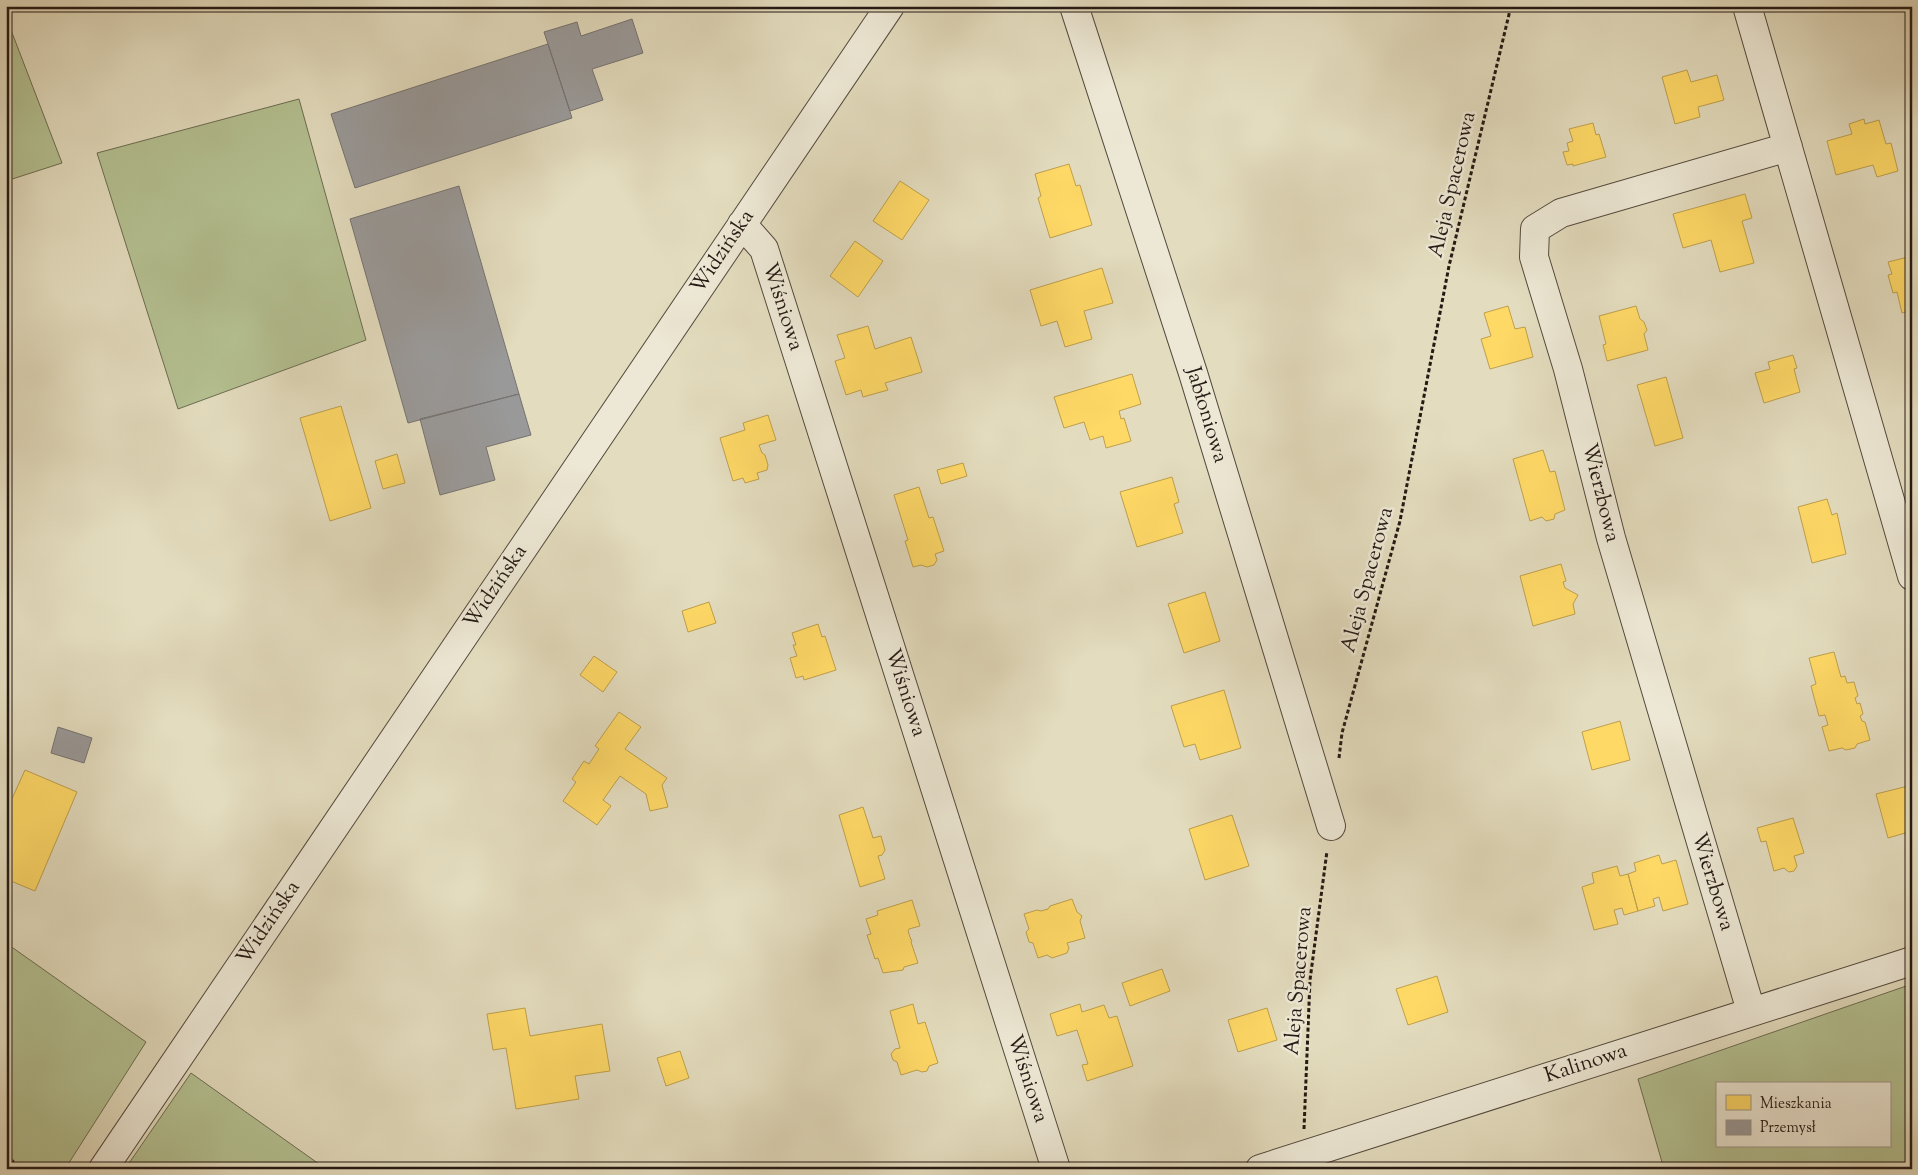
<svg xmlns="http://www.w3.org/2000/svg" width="1918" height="1175" viewBox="0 0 1918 1175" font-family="'Sorts Mill Goudy',serif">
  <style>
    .green { fill: #b4c091; stroke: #6c6c52; fill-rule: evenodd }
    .homes { fill: #ffd966; stroke: #be9f4d }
    .industry { fill: #999; stroke: #767371 }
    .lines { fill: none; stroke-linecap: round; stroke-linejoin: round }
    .minor-casing { stroke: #544a3e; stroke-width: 30 }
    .path { stroke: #251914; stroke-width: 3; stroke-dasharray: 4 2.5; stroke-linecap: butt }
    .minor { stroke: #ede8d5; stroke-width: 28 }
    .labels { text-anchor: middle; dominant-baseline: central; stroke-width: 5; stroke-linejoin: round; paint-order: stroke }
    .street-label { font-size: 21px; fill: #251914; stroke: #ede8d5 }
  </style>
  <rect width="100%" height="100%" fill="#e3dcbe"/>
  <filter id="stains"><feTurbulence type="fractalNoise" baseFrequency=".004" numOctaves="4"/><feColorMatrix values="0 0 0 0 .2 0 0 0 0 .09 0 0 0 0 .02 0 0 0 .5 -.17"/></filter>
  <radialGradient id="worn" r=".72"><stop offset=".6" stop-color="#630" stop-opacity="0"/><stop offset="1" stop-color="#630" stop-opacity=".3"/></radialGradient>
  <!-- green -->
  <path class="green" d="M 6,17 L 62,163 L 6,181 Z
    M 299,99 L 366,340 L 178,409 L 97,153 Z
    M 6,943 L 146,1042 L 65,1169 L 6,1169 Z
    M 1912,984 L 1912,1169 L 1664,1169 L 1638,1079 ZM 1717,1084 L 1889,1084 L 1889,1146 L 1717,1146 Z
    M 191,1073 L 326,1169 L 125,1169 Z"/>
  <!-- homes -->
  <path class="homes" d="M 1687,70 L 1691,82 L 1717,75 L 1724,100 L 1698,107 L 1700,117 L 1675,124 L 1662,77 Z
    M 1864,119 L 1865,124 L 1879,120 L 1886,144 L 1891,143 L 1898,171 L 1877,177 L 1873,165 L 1836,175 L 1827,141 L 1852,134 L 1849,124 Z
    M 1593,123 L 1596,135 L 1599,134 L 1606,157 L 1573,166 L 1573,164 L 1567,165 L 1563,152 L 1569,151 L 1567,143 L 1573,141 L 1569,129 Z
    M 1069,164 L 1076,186 L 1080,185 L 1092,225 L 1050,238 L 1038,198 L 1041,196 L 1035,174 Z
    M 900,181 L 929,200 L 902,240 L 873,221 Z
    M 1745,194 L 1752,218 L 1742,221 L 1754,263 L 1720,272 L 1711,240 L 1683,248 L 1673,214 Z
    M 855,241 L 883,261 L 858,297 L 830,276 Z
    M 1912,256 L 1912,310 L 1902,313 L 1897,292 L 1893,293 L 1888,275 L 1892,274 L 1888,262 Z
    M 1102,268 L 1113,303 L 1084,311 L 1092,339 L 1065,347 L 1057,321 L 1041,326 L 1030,290 Z
    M 1508,306 L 1515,329 L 1525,327 L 1533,357 L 1490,369 L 1481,339 L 1491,336 L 1484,313 Z
    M 1636,306 L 1640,319 L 1644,322 L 1647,330 L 1644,334 L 1648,350 L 1607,361 L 1603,345 L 1606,344 L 1599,316 Z
    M 868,326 L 875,349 L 911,337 L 922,372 L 885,383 L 888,390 L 863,397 L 861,390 L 846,395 L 835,361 L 845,358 L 837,335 Z
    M 1793,355 L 1797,368 L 1794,369 L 1800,392 L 1764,403 L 1755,373 L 1770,369 L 1768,362 Z
    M 1132,374 L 1141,404 L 1119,411 L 1121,419 L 1124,418 L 1131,441 L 1106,448 L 1103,436 L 1090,440 L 1084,422 L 1064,428 L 1054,397 Z
    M 1666,377 L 1683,438 L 1655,446 L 1637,385 Z
    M 341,406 L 371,508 L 330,521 L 300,418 Z
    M 768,415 L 776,440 L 759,445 L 762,453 L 765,455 L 768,465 L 767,470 L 757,473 L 759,479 L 745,483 L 743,478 L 733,481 L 720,438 L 745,430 L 743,423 Z
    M 1543,450 L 1550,472 L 1555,471 L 1565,510 L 1555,514 L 1554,519 L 1546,521 L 1542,517 L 1530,521 L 1513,459 Z
    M 397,454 L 405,483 L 383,489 L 375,461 Z
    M 963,463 L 967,476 L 941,484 L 937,470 Z
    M 1172,477 L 1179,502 L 1174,504 L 1183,533 L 1137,547 L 1120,492 Z
    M 919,487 L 929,518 L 933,517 L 944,551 L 935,554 L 937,560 L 934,565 L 927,567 L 921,565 L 913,567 L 905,541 L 908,540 L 894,495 Z
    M 1827,499 L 1832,515 L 1837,513 L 1846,554 L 1812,563 L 1798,507 Z
    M 1561,564 L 1566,581 L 1563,582 L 1565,588 L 1578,595 L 1573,604 L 1575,614 L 1533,626 L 1520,576 Z
    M 1205,592 L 1220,641 L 1184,653 L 1168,604 Z
    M 709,602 L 716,623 L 688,632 L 682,611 Z
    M 818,624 L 822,637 L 825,636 L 836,670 L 804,680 L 803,676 L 796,678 L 790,658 L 797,656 L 793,645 L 796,645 L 792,633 Z
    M 1834,652 L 1841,677 L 1845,676 L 1847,683 L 1854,682 L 1858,696 L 1855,698 L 1857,704 L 1860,703 L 1863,714 L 1860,716 L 1862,721 L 1865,722 L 1870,740 L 1857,744 L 1855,748 L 1846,750 L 1842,748 L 1829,751 L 1822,727 L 1828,725 L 1825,715 L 1819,716 L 1811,686 L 1816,684 L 1809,658 Z
    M 594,656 L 617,672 L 603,692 L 580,675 Z
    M 1224,690 L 1241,748 L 1200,760 L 1195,744 L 1184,747 L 1171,706 Z
    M 619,712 L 641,727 L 625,749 L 667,778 L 662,785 L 668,807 L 650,811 L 646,794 L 620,776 L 603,800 L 611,806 L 597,825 L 563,801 L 576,782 L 572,779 L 584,761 L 589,764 L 599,749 L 595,746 Z
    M 1620,721 L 1630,760 L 1592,770 L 1582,732 Z
    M 25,770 L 77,792 L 35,891 L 6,879 L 6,812 Z
    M 1912,785 L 1912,831 L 1888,838 L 1876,794 Z
    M 863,807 L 873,838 L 881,836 L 885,850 L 882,855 L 878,856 L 885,879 L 860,887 L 839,815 Z
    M 1232,815 L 1249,866 L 1205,880 L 1189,829 Z
    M 1793,818 L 1804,853 L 1794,856 L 1797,866 L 1794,871 L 1789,872 L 1784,868 L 1774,871 L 1766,841 L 1761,842 L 1757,828 Z
    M 1659,855 L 1662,864 L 1676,860 L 1688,904 L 1663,911 L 1659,897 L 1653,899 L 1655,906 L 1638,911 L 1628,874 L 1636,871 L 1634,863 Z
    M 1617,866 L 1620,876 L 1628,874 L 1638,911 L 1624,915 L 1622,908 L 1614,910 L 1618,924 L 1594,930 L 1582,887 L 1594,883 L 1592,873 Z
    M 1072,899 L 1077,912 L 1082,916 L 1080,921 L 1085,938 L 1067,943 L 1069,948 L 1067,953 L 1052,958 L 1047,955 L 1038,958 L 1033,943 L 1029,942 L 1026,932 L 1029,929 L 1024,914 L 1037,910 L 1041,911 L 1048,909 L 1050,906 Z
    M 912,900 L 920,926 L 909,929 L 908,931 L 911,940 L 912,940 L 911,942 L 918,963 L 904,967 L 903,970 L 883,973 L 878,958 L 875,959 L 867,935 L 871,934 L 866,919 L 878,915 L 877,911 Z
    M 1162,969 L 1170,991 L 1130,1006 L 1122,983 Z
    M 1437,976 L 1448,1012 L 1408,1025 L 1396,989 Z
    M 913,1004 L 918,1024 L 925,1022 L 938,1063 L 929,1066 L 927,1071 L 922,1072 L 917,1070 L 901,1075 L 897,1062 L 893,1060 L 891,1054 L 895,1049 L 900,1048 L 890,1011 Z
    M 1080,1004 L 1082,1012 L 1104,1005 L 1109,1018 L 1117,1016 L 1133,1066 L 1087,1081 L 1082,1065 L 1088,1064 L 1077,1030 L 1057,1036 L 1050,1014 Z
    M 525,1008 L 530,1036 L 602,1024 L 610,1071 L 575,1076 L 579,1099 L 516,1109 L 506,1048 L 493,1050 L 487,1014 Z
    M 1267,1008 L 1277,1040 L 1238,1052 L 1228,1020 Z
    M 680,1051 L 689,1078 L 666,1086 L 657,1058 Z"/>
  <!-- industry -->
  <path class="industry" d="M 632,19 L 643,53 L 592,69 L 603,100 L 570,111 L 544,32 L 577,22 L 581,36 Z
    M 548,44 L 572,118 L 355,188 L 331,114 Z
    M 459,186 L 519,394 L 408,423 L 350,219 Z
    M 519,394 L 531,435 L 486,447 L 495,480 L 440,495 L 420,419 Z
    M 58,727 L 92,738 L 84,763 L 51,753 Z"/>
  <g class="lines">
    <!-- minor casing -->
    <g class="minor-casing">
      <path id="minor" d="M 1074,6 L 1193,373 L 1331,826
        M 1747,6 L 1912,576
        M 742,224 L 764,249 L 1056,1169
        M 1751,1011 L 1611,538 L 1568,369 L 1534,257 L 1535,229 L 1561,213 L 1788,147
        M 103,1169 L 890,6
        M 1260,1169 L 1912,961"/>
    </g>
    <!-- path -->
    <path class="path" d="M 1339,758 L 1342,733 L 1400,521 L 1449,266 L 1511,6
      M 1304,1129 L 1310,980 L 1327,851
      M 6,1155 L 21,1169"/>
    <!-- minor -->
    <use href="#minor" class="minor"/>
  </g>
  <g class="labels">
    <!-- street labels -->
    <g class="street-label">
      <text transform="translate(1453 185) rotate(-77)">Aleja Spacerowa</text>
      <text transform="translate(723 252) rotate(-56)">Widzińska</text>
      <text transform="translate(782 307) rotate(72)">Wiśniowa</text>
      <text transform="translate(1206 415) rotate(73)">Jabłoniowa</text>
      <text transform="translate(1600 493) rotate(76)">Wierzbowa</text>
      <text transform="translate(1368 580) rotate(-75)">Aleja Spacerowa</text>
      <text transform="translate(496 587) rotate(-56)">Widzińska</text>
      <text transform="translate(905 693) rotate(72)">Wiśniowa</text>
      <text transform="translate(1712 882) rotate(73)">Wierzbowa</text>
      <text transform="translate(269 923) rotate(-56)">Widzińska</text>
      <text transform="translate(1299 981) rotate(-85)">Aleja Spacerowa</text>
      <text transform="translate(1586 1064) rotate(-18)">Kalinowa</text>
      <text transform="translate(1027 1079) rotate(72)">Wiśniowa</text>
    </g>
  </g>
  <!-- margin -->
  <rect width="1918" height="1175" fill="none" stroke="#e3dcbe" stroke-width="25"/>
  <rect x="8" y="8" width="1903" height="1160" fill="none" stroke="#251914" stroke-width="2.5"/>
  <rect x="12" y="12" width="1893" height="1150" fill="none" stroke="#251914"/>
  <!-- legend -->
  <rect x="1716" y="1082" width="175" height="65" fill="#ede8d5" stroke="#9d9588"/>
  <rect x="1726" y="1095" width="25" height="15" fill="#ffd966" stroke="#9d9588"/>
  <text x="1760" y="1108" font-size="15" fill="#251914">Mieszkania</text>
  <rect x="1726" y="1120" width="25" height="15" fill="#999999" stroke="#9d9588"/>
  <text x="1760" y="1132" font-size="15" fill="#251914">Przemysł</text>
  <rect width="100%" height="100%" filter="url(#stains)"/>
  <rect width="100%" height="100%" fill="url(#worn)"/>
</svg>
